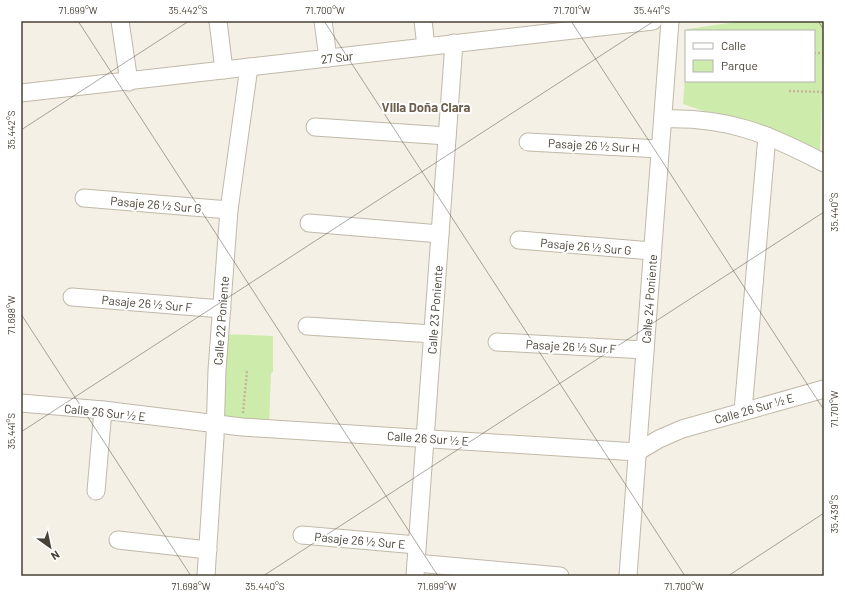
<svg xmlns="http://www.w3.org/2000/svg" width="845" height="597" viewBox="0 0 845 597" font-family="Barlow,sans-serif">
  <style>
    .green { fill: #cdecab }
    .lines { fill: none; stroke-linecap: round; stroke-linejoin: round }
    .minor-casing { stroke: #c1b9a8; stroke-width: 19 }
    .path { stroke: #c4b598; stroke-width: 2.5; stroke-dasharray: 2 2; stroke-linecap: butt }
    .minor { stroke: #fff; stroke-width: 17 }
    .ticks { fill: none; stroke: #484135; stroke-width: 1; stroke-opacity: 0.45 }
    .labels { text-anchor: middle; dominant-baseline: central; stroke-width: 4; stroke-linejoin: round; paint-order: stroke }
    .street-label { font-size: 12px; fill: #484135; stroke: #fff }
    .neighbourhood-label { font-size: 13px; font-weight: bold; fill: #6c5f4b; stroke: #fff }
    .neatline { fill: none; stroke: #484135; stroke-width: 1.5 }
    .ticks-label { font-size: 10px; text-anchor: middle; fill: #484135 }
  </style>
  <rect width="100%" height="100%" fill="#f4f0e6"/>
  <!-- green -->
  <path class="green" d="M 743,21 L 824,21 L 820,160 L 756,129 L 683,104 L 686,64 L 686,81 L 814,81 L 814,31 L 688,31 L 688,29 Z
    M 220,334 L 273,336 L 273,372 L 271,373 L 269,427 L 218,424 Z"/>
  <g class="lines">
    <!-- minor casing -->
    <g class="minor-casing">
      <g id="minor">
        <path d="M 120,21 L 129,82"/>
        <path d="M 218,21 L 224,70"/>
        <path d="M 323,21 L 328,58"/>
        <path d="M 423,21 L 426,46"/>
        <path id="s1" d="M 21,93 L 653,21"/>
        <path d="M 664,119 C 691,118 719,121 746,129 C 773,137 799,150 824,163"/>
        <path d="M 315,127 L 447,136"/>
        <path d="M 528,142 L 660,149"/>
        <path d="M 84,198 L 229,210"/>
        <path d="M 309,223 L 440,234"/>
        <path d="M 519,240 L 652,251"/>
        <path d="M 72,297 L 222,309"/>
        <path d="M 307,326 L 433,334"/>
        <path d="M 497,342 L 645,350"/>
        <path d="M 21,403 L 103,410 L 242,427 L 637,452 L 659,439 L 682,429 L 824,389"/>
        <path d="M 743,411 L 767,136"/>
        <path d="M 96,491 L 103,410"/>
        <path d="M 302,535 L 417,545"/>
        <path d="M 118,540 L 208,550"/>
        <path d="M 416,563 L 560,576"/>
        <path id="s2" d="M 206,576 L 215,437 L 217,370 L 229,210 L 249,67"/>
        <path id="s3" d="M 415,576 L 454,43"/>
        <path id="s4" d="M 628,576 L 670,21"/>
      </g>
    </g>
    <!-- path -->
    <path class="path" d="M 814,53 L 824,53
      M 789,91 L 824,92
      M 243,413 L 247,371"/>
    <!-- minor -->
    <use href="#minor" class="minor"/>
  </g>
  <!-- ticks -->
  <path class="ticks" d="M 78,21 L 438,576M 324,21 L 685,576M 571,21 L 824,410M 818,21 L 824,30M 21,130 L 189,21M 21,314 L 191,576M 21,432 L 654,21M 263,576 L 824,212M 728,576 L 824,513"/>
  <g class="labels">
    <!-- street labels -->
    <g class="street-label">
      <text stroke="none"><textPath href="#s1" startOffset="318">27 Sur</textPath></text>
      <text transform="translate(594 145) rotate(3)">Pasaje 26 ½ Sur H</text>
      <text transform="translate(156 204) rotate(5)">Pasaje 26 ½ Sur G</text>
      <text transform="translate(586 246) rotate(5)">Pasaje 26 ½ Sur G</text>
      <text stroke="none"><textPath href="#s4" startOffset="278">Calle 24 Poniente</textPath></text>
      <text transform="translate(147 303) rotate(5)">Pasaje 26 ½ Sur F</text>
      <text stroke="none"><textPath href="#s3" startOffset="267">Calle 23 Poniente</textPath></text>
      <text stroke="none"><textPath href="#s2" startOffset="256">Calle 22 Poniente</textPath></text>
      <text transform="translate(571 346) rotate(3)">Pasaje 26 ½ Sur F</text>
      <text transform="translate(754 408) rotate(-16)">Calle 26 Sur ½ E</text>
      <text transform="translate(105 412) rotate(6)">Calle 26 Sur ½ E</text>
      <text transform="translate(428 438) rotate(4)">Calle 26 Sur ½ E</text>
      <text transform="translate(360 540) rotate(5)">Pasaje 26 ½ Sur E</text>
    </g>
    <!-- neighbourhood labels -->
    <g class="neighbourhood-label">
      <text x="426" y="107">Villa Doña Clara</text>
    </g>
  </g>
  <!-- border -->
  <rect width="845" height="597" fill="none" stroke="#ffffff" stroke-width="44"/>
  <!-- legend -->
  <rect x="685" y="30" width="130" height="52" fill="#ffffff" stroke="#b6b3ae"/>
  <rect x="693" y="43" width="20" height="6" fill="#ffffff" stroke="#b6b3ae"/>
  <text x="721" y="50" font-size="12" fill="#484135">Calle</text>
  <rect x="693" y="60" width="20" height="12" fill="#cdecab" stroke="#b6b3ae"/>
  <text x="721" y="70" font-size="12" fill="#484135">Parque</text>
  <!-- north arrow -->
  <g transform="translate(50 547) rotate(147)" stroke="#ffffff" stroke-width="3" paint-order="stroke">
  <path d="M0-3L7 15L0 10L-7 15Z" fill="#484135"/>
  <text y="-6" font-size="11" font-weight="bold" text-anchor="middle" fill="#484135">N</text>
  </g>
  <rect x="22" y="22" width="801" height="553" class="neatline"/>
  <g class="ticks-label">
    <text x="78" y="14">71.699°W</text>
    <text x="188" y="14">35.442°S</text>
    <text x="325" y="14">71.700°W</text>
    <text x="572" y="14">71.701°W</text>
    <text x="652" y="14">35.441°S</text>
    <text transform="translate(11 130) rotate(-90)" y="4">35.442°S</text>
    <text transform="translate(834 212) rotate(-90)" y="4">35.440°S</text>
    <text transform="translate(11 315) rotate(-90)" y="4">71.698°W</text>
    <text transform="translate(834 409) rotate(-90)" y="4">71.701°W</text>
    <text transform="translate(11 431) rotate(-90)" y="4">35.441°S</text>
    <text transform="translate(834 514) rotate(-90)" y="4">35.439°S</text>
    <text x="191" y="590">71.698°W</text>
    <text x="265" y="590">35.440°S</text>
    <text x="437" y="590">71.699°W</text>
    <text x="684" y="590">71.700°W</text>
  </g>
</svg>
